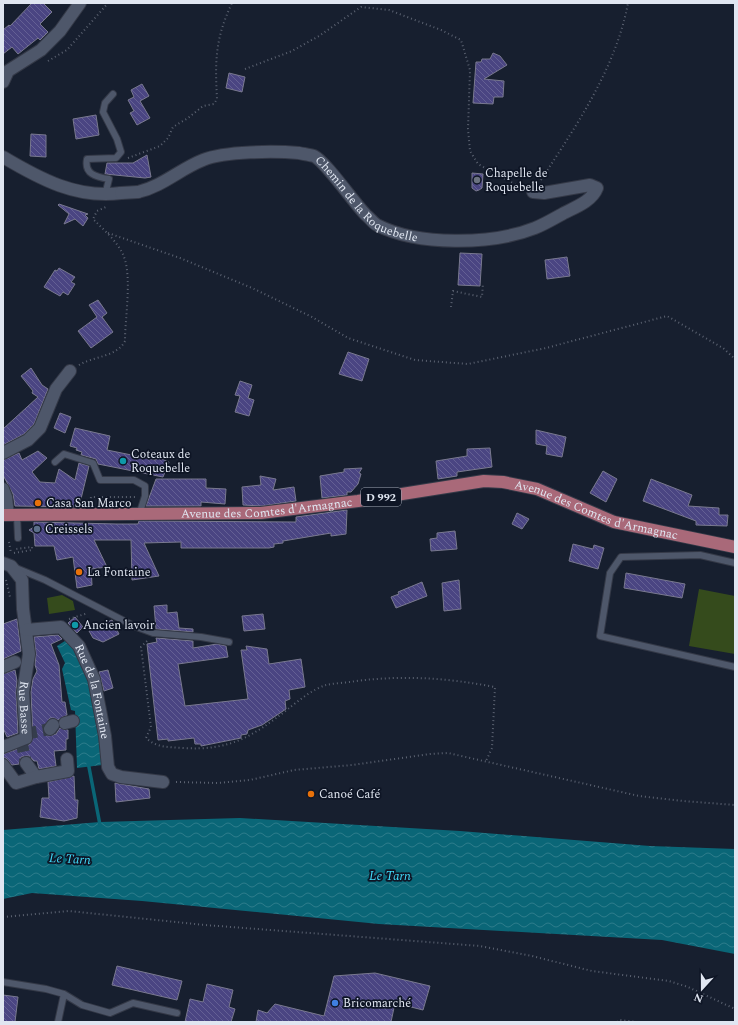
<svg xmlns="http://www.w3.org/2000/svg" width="738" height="1025" viewBox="0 0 738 1025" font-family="Spectral,serif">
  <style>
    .green { fill: #354b1c }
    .water { fill: url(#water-waves) }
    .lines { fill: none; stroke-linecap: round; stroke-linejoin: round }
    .stream { stroke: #0a6677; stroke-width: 3.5 }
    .building { fill: url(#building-back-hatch); stroke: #79798f }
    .street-tunnel { stroke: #353d4c; stroke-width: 12; stroke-dasharray: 12 6; stroke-linecap: butt }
    .lane-casing { stroke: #343947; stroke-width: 8 }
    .street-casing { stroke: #343947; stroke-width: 14 }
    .primary-casing { stroke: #343947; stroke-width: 14 }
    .path { stroke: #5b6271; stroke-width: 2; stroke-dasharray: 1 3; stroke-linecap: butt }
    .lane { stroke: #4e576a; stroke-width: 6 }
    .street { stroke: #4e576a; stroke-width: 12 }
    .primary { stroke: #a96979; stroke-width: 12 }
    .street-bridge-casing { stroke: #343947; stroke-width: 14; stroke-linecap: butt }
    .street-bridge { stroke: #4e576a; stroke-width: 12 }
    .worship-dot { fill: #6b7280; stroke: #0e1525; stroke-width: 1.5 }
    .culture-dot { fill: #0f9aa8; stroke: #0e1525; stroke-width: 1.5 }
    .food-dot { fill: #e8710a; stroke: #0e1525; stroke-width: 1.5 }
    .service-dot { fill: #5c6f8a; stroke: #0e1525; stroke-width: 1.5 }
    .shop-dot { fill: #3f7fe0; stroke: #0e1525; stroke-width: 1.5 }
    .labels { text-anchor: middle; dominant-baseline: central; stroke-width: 3.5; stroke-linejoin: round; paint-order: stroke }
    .shield { fill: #0e1525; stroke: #a1a7b4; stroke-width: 1 }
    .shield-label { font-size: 11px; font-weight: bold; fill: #e0e6f1 }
    .poi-label { font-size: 12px; fill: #e0e6f1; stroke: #0e1525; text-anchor: start }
    .street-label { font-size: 12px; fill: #e0e6f1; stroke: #0e1525 }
    .water-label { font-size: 13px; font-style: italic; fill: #40d9f8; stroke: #0e1525 }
  </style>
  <defs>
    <pattern id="water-waves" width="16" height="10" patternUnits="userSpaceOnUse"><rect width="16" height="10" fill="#0a6677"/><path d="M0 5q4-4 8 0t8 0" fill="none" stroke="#2d7c8b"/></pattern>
    <pattern id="building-back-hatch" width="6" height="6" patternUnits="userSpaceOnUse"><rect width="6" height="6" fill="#4a4582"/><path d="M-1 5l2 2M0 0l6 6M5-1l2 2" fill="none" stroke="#646094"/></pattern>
  </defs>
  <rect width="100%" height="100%" fill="#171f2f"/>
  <!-- green -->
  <path class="green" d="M 699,589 L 735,596 L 735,654 L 689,646 Z
    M 62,595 L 73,601 L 75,610 L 49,614 L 47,598 Z"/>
  <!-- water -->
  <path class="water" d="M 68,639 L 89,674 L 100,734 L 102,765 L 77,768 L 75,711 L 71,710 L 62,669 L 65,663 L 57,646 Z
    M 240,818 L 460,831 L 650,846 L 735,849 L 735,954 L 662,940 L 379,924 L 142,901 L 32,893 L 3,899 L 3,830 L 100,822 Z"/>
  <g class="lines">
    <!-- stream -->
    <path class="stream" d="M 88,762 L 100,825"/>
  </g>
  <!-- building -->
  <path class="building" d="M 32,3 L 43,3 L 52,12 L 40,24 L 48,32 L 40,40 L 38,38 L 18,54 L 12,47 L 3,54 L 3,30 L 9,25 L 10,26 Z
    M 493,53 L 500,56 L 507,65 L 484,79 L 504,81 L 503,97 L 494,97 L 493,104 L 473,103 L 476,62 L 481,62 L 482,59 L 490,59 Z
    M 229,73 L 245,77 L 242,92 L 226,88 Z
    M 142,84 L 149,96 L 140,101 L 150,118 L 137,125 L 130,113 L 134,111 L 128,100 L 134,97 L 131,90 Z
    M 96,115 L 99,135 L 76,139 L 73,119 Z
    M 31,134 L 46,135 L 46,157 L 30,156 Z
    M 147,155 L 151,177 L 145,178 L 105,174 L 107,163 L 133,163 Z
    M 472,173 L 483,174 L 482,188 L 479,190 L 476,191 L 472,188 Z
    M 59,204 L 88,214 L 85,215 L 88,218 L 83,226 L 75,219 L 64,224 L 69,214 L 58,205 Z
    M 460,253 L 482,254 L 480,286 L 458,285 Z
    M 567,257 L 570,276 L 547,279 L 545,260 Z
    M 59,268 L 75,277 L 71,282 L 75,284 L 68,295 L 63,292 L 60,296 L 44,287 L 55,270 L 57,271 Z
    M 98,300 L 107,313 L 102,317 L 113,332 L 91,348 L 78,331 L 97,317 L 89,305 Z
    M 348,352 L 369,359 L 362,381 L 339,374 Z
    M 31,368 L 42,385 L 48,389 L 34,424 L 24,434 L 3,445 L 3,429 L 38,397 L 32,393 L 33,391 L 21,376 Z
    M 240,381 L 252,385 L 248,398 L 254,400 L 249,416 L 235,412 L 240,396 L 235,395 Z
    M 60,413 L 71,417 L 65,433 L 54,428 Z
    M 75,428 L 110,436 L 107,450 L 156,460 L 157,457 L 169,462 L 163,477 L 98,464 L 96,459 L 81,455 L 82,452 L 76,450 L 77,448 L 70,446 Z
    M 536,430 L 566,437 L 562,457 L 546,454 L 547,446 L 536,444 Z
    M 490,448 L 492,467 L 457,472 L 457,476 L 438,479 L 436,461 L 467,456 L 467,449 Z
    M 38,451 L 47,458 L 32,472 L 40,482 L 55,483 L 59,469 L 75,480 L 79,463 L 89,466 L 79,507 L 15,506 L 13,494 L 3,475 L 3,460 L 19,453 L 22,460 Z
    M 362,468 L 359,473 L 361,474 L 358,484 L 351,492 L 347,492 L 347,495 L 322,498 L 320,476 L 344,472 L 344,469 Z
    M 603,471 L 617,479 L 606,502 L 590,493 Z
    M 260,476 L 276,479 L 273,490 L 294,487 L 296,501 L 261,506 L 243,505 L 242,487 L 261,485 Z
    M 156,479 L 206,479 L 206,488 L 226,489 L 225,504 L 201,502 L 201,506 L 146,506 Z
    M 651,479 L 692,495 L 688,506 L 719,508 L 719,515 L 728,515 L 727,526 L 696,525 L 696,521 L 643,501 Z
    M 347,510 L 346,534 L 331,536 L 331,533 L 283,541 L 283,543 L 274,544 L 274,547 L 269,548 L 181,548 L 181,542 L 144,543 L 159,576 L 132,580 L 131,540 L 94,540 L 107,567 L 91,569 L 92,585 L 77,588 L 73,557 L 57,560 L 54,546 L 35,546 L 34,533 L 29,530 L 34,527 L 34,522 L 117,524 L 138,524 L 139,521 L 296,522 L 296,517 Z
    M 517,513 L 529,519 L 522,529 L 512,524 Z
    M 455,531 L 457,549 L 431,551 L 430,539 L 437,538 L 437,533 Z
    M 573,544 L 593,549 L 594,545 L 604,548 L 598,569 L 569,561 Z
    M 626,573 L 685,584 L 682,598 L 624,588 Z
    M 459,580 L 461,609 L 444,611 L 442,583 Z
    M 422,582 L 427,596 L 396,608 L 391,597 L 399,594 L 398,592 Z
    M 167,605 L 167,613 L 177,612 L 179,628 L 193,629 L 193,632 L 156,629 L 154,606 Z
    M 263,614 L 265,629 L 244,631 L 242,616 Z
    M 75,617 L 83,627 L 77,633 L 68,623 Z
    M 17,619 L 21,651 L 3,659 L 3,624 Z
    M 112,620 L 119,634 L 103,642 L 93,638 L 89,631 Z
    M 58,635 L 62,639 L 51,644 L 59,665 L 62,702 L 65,702 L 67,715 L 58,720 L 54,718 L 50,718 L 43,728 L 45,735 L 49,736 L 56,734 L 60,728 L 68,730 L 68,739 L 66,739 L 66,750 L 54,751 L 56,766 L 39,769 L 37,761 L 34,761 L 29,756 L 26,756 L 21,757 L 19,764 L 12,765 L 6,758 L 3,758 L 3,754 L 29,745 L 33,738 L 31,692 L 33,679 L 37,671 L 35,665 L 36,653 L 34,637 Z
    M 156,638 L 193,641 L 193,648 L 217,644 L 226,646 L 228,657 L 178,664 L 185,706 L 248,699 L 241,650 L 247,650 L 246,646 L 267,649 L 269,664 L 301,659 L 305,687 L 289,690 L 290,699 L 285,701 L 286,709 L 262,725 L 248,730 L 247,734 L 241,735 L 241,738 L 201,746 L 201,744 L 195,744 L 194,738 L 168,741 L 168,739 L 158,740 L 147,644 L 157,642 Z
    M 15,670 L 17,681 L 16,692 L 18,733 L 7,737 L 3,728 L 3,674 Z
    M 108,670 L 113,688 L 104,691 L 99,672 Z
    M 74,776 L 75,800 L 78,800 L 77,818 L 64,821 L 40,817 L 42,798 L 49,798 L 48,782 Z
    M 115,783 L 149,789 L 150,798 L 116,802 Z
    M 117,966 L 182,981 L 177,1000 L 112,985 Z
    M 375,973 L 430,986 L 423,1010 L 395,1003 L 391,1022 L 256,1022 L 258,1010 L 267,1013 L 275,1004 L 324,1016 L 334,976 Z
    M 207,984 L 233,990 L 229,1007 L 235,1009 L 231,1022 L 185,1022 L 190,999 L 203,1002 Z
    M 3,995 L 18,997 L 15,1022 L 3,1022 Z"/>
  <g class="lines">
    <!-- street-tunnel -->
    <path class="street-tunnel" d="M 25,734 L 50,729
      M 21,740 L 26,763"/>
    <!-- lane casing -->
    <g class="lane-casing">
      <path id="lane" d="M 105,195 L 109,179 C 96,177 84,174 87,159 L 116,158 L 121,152 L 117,139 L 103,112 L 105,103 L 113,94
        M 55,462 L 64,454 L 93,463 L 100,480 L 134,480 L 145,486 L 145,496 L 139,515
        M 17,516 L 18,538
        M 735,563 L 700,555 L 621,557 L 610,573 L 600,636 L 735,667
        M 16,568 L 45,580 L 134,626 L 153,633 L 201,637 L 229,642
        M 3,982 L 46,989 L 64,994 L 82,1005 L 110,1013 L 133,1003 L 177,1013
        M 58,1022 L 64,994"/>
    </g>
    <!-- street casing -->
    <g class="street-casing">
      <g id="street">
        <path d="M 3,82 L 8,71 L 41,50 L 60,31 L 80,3"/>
        <path d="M 3,157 C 40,179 77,199 121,193"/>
        <path id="s1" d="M 138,192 C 163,186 180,169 203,160 C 225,151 275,151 299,153 C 304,154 310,155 314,156 C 326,162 354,203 366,215 C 370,218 373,223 377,225 C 418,246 492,245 535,228 C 545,224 555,218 564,213 C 576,207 592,201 597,188 L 590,185 L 544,193 L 533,192"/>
        <path d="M 3,453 L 28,440 L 40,428 L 56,389 L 70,371"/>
        <path d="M 3,489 L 6,497 L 8,515"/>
        <path id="s2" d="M 3,563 L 11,566 L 22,580 L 23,609 L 29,654 L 23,692 L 26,738 L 3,747"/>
        <path id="s3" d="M 26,630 L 61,627 L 79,646 L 94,679 L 105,736 L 108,767 L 112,774 L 121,777 L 163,782"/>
        <path d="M 3,667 L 15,662"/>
        <path d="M 65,723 L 73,721"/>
        <path d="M 50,729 L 53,725"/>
        <path d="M 26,763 L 36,777"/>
        <path d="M 3,765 L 16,783 L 36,777 L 68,771 L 67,759"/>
      </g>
    </g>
    <!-- primary casing -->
    <g class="primary-casing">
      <g id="primary">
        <path id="s4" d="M 3,515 L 261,513 L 358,501 L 484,481 L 503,482 L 537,489 L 614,522 L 735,547"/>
      </g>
    </g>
    <!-- path -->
    <path class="path" d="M 48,61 L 67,50 L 108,3
      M 245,69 L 292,51 L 319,36 L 361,7 L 389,10 L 441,30 L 461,40 L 470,70 L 468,129 L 470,151 L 478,164 L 522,188
      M 128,158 L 160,146 L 168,138 L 173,127 L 188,118 L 203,106 L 214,104 L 217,99 C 215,61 215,39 232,3
      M 541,180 C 576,126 616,68 628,3
      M 108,233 L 180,258 L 252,288 L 312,317 L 348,338 L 415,360 L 468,364 L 546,348 L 667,316 L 723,348 L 735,359
      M 451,307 L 453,291 L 482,297 L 483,283
      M 79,365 C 94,356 117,357 125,341 C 125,318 132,278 124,257 C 119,243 104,230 93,219 L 97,211 L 106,207
      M 90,502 L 91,497 L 135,497
      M 9,542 L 11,553
      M 14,553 L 32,550 L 32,547 L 16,549 L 15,547
      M 6,580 L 10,597
      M 69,619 L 88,613
      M 147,641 L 141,647 L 151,727 L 146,738 C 157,748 169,747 183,748 C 229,751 252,737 288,709 C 298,701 313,689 326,685 C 335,683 346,683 356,681 C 405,675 447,678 495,687 L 492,748 L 486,761
      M 176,782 L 218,783 L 250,780 L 294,770 L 352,765 L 430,754 L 448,753 L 639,796 L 683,801 L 735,805
      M 3,917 L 69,911 L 205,925 L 480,946 L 532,956 L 592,971 L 669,981 L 688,987 L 735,1009
      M 617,1022 L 620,1020 L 637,1022"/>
    <!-- lane -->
    <use href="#lane" class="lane"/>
    <!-- street -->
    <use href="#street" class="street"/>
    <!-- primary -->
    <use href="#primary" class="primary"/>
    <!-- street-bridge casing -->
    <g class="street-bridge-casing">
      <path id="street-bridge" d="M 121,193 L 138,192"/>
    </g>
    <!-- street-bridge -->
    <use href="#street-bridge" class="street-bridge"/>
  </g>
  <!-- markers -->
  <circle class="worship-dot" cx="477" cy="180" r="4"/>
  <g class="culture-dot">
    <circle cx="123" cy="461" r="4"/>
    <circle cx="75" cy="625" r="4"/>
  </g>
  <g class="food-dot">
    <circle cx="38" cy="503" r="4"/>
    <circle cx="79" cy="572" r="4"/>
    <circle cx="311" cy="794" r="4"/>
  </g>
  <circle class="service-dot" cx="37" cy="529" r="4"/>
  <circle class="shop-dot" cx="335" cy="1003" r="4"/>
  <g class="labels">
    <!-- shield labels -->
    <rect class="shield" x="361" y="488" width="40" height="18" rx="3"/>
    <g class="shield-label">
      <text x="381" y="497">D 992</text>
    </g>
    <!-- poi labels -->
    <g class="poi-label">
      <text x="485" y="173">Chapelle de<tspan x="485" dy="14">Roquebelle</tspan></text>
      <text x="131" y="454">Coteaux de<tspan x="131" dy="14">Roquebelle</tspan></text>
      <text x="46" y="503">Casa San Marco</text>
      <text x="45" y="529">Creissels</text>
      <text x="87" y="572">La Fontaine</text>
      <text x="83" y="625">Ancien lavoir</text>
      <text x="319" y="794">Canoé Café</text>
      <text x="343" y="1003">Bricomarché</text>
    </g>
    <!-- street labels -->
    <g class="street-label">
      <text stroke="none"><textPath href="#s1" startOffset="255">Chemin de la Roquebelle</textPath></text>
      <text stroke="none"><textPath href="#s4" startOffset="264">Avenue des Comtes d'Armagnac</textPath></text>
      <text stroke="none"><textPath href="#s4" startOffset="600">Avenue des Comtes d'Armagnac</textPath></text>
      <text stroke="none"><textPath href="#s3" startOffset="109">Rue de la Fontaine</textPath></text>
      <text stroke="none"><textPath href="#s2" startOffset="155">Rue Basse</textPath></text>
    </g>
    <!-- water labels -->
    <g class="water-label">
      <text transform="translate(70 859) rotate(3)">Le Tarn</text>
      <text x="390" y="876">Le Tarn</text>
    </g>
  </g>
  <!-- border -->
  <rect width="738" height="1025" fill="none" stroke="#e0e6f1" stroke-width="8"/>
  <!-- north arrow -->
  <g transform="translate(702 989) rotate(201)" stroke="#0e1525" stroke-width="3" paint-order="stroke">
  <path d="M0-3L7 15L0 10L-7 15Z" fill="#e0e6f1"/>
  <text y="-6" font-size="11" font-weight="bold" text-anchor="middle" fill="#e0e6f1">N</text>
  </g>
</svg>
